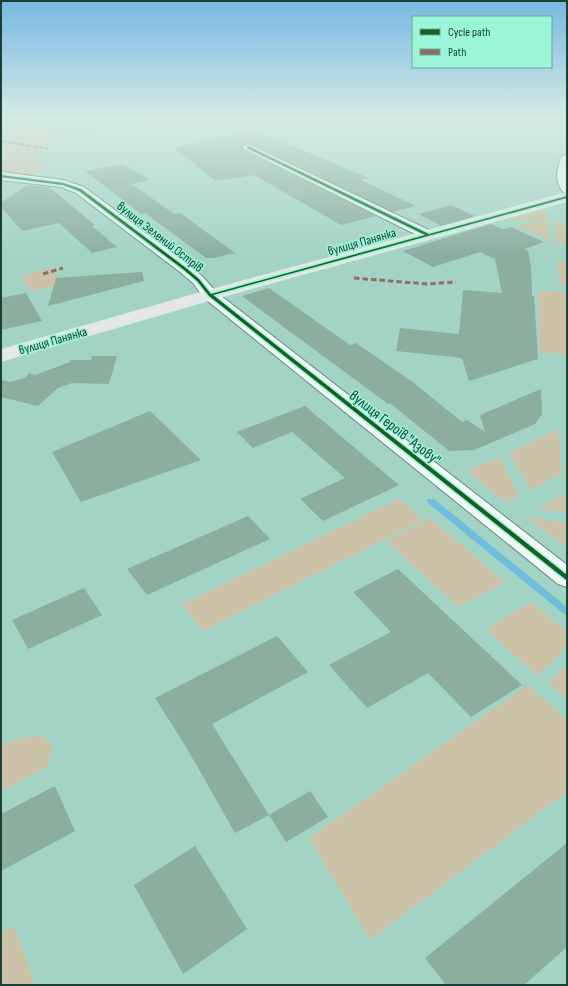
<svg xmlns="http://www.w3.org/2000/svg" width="568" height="986" viewBox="0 0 568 986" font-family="'Sofia Sans Condensed',sans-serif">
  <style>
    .green { fill: #cbc1a7 }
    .water { fill: #6ebfdb }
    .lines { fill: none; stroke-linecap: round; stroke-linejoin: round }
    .stream { fill: #6ebfdb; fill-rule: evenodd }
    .building { fill: #8bae9f }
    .minor-casing { stroke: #668a80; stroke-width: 2 }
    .major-casing { stroke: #d5ebe4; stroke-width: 2 }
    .minor { fill: #f1f8f6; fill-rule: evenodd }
    .major { fill: #e5e6e6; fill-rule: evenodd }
    .quiet-far1 { stroke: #8d6e63; stroke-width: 2; stroke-dasharray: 4.5 2; stroke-linecap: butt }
    .quiet { stroke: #8d6e63; stroke-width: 3; stroke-dasharray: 5.5 3; stroke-linecap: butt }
    .cycleway-casing { stroke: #9af5d9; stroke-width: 3 }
    .cycleway { fill: #1b5e20; fill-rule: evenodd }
    .labels { text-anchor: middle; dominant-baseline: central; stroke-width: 3; stroke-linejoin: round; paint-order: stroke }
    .far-street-label { font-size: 13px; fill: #1b4137; stroke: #9af5d9 }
    .street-label { font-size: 15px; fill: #1b4137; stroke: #9af5d9 }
  </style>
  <rect width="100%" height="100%" fill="#a2d3c4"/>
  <!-- green -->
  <path class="green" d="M 27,122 L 65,135 L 56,143 L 37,153 L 45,169 L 31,174 L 1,173 L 1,130 Z
    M 537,212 L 547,212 L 548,221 L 504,220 Z
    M 534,222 L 548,222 L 550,240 L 517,226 Z
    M 554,222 L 567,223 L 567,245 L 557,244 Z
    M 557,261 L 567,262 L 567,285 L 560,284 Z
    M 55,267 L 56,278 L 54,286 L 30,291 L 20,276 Z
    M 538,290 L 567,293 L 567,367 L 565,355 L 539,352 Z
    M 558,429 L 562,473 L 531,490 L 509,452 Z
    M 500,457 L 518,496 L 506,502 L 467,471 Z
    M 567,493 L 567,512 L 538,509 Z
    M 399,499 L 423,520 L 202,631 L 182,604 Z
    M 526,517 L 567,523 L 567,548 Z
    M 431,519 L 505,582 L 458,607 L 386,541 Z
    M 531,602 L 567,632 L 567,645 L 538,676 L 486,629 Z
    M 567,664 L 567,700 L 549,684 Z
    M 528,685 L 567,720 L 567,792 L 370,940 L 309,838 Z
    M 42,736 L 51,744 L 52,752 L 47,766 L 1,792 L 1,744 L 29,737 Z
    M 14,926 L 35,985 L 1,985 L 1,934 Z"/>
  <!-- water -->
  <path class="water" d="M 1,119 L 177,119 L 65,135 L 27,122 L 1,123 Z"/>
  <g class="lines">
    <!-- stream -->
    <path class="stream" d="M 428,499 L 434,499 L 567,607 L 567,615 L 564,614 L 428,503 L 427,501 Z"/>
  </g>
  <!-- building -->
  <path class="building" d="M 256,130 L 274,141 L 278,140 L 369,178 L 361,180 L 416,206 L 393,212 L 249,143 L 241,146 L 243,150 L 376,216 L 341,225 L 254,175 L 216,181 L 174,148 Z
    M 123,164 L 149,180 L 132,184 L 174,214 L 180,213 L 235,253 L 213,258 L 206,258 L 145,213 L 141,214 L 85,171 Z
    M 27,185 L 49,187 L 95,225 L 92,226 L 117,247 L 92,253 L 59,223 L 22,231 L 1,207 L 1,203 Z
    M 451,205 L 475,216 L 441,226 L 419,214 Z
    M 491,224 L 503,229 L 511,227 L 544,242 L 525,249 L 528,251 L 531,267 L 532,296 L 534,296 L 538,359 L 469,381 L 462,358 L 396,351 L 400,328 L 459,334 L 463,290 L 502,293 L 495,259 L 480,252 L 433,267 L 403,251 Z
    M 142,272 L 144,281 L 48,306 L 56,278 Z
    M 269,288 L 350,345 L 356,343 L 414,383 L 462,422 L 467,420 L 485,432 L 480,415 L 541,389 L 542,414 L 535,424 L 474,450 L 449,451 L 390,403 L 388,404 L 242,296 Z
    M 26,293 L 42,321 L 1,330 L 1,298 Z
    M 92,356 L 117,356 L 109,384 L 72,383 L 58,388 L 38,406 L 1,397 L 1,380 L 10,382 L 25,378 L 29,373 L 35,375 L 70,362 L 70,360 L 91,360 Z
    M 305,406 L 399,485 L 323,521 L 300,499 L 345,478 L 292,432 L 253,448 L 237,432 Z
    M 150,411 L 201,460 L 81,502 L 52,452 Z
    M 248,516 L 270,539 L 147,595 L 127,569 Z
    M 398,569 L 462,629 L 522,685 L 471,717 L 428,673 L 367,708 L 329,665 L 391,632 L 353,592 Z
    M 84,588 L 102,615 L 28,649 L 12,620 Z
    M 277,636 L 308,672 L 212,724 L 269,815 L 235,833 L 185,745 L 155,698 Z
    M 55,786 L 75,831 L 1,871 L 1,814 Z
    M 310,791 L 328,817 L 286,842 L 269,815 Z
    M 567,843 L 567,947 L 524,985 L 446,985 L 425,958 Z
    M 195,846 L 247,929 L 183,974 L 134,885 Z"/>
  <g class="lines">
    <!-- minor casing -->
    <g class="minor-casing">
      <path id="minor" d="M 248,144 L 433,232 L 435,235 L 433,238 L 423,238 L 244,149 L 242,147 Z
        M 567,154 L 567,193 L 563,192 C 554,179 557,171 561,157 Z
        M 1,172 L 63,180 L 84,187 L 190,266 L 203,277 L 216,292 L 567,565 L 567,587 L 558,584 L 204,298 L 193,283 L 180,272 L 76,193 L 61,187 L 1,180 Z"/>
    </g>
    <!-- major casing -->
    <g class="major-casing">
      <path id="major" d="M 567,193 L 567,201 L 216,298 L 1,361 L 1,350 L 204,292 Z"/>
    </g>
    <!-- minor -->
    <use href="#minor" class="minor"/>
    <!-- major -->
    <use href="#major" class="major"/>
    <!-- quiet-far1 -->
    <path class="quiet-far1" d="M 1,141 L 48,149"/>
    <!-- quiet -->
    <path class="quiet" d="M 43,274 L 63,268
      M 354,278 L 427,284 L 456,282"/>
    <!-- cycleway casing -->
    <g class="cycleway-casing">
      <path id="cycleway" d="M 248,146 L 429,234 L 567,196 L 567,198 L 213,295 L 567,575 L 567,580 L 565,579 L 209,296 L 197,281 L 184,270 L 79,191 L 63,185 L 1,177 L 1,175 L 63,183 L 81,189 L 186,268 L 199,279 L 211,294 L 425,235 L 247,148 Z"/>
    </g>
    <!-- cycleway -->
    <use href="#cycleway" class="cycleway"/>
  </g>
  <!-- sky -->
  <linearGradient id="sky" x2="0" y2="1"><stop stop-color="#77b8e3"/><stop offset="0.46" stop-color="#d5ebe4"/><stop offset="1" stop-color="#d5ebe4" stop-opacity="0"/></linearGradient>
  <rect width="568" height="257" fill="url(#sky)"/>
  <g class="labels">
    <!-- far-street labels -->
    <g class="far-street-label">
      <text transform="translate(160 237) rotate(38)">вулиця Зелений Острів</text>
      <text transform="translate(362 242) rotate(-16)">вулиця Панянка</text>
      <text transform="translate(53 341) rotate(-16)">вулиця Панянка</text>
    </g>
    <!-- street labels -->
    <g class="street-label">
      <text transform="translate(395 428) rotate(38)">вулиця Героїв "Азову"</text>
    </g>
  </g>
  <!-- border -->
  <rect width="568" height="986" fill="none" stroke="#1b4137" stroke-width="4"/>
  <!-- legend -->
  <rect x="412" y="16" width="140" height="52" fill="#9af5d9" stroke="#67ad98"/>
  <rect x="420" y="29" width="20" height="6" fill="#1b5e20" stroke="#67ad98"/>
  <text x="448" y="36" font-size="12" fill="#1b4137">Cycle path</text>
  <rect x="420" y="49" width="20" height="6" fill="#8d6e63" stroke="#67ad98"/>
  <text x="448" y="56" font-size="12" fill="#1b4137">Path</text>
</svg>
